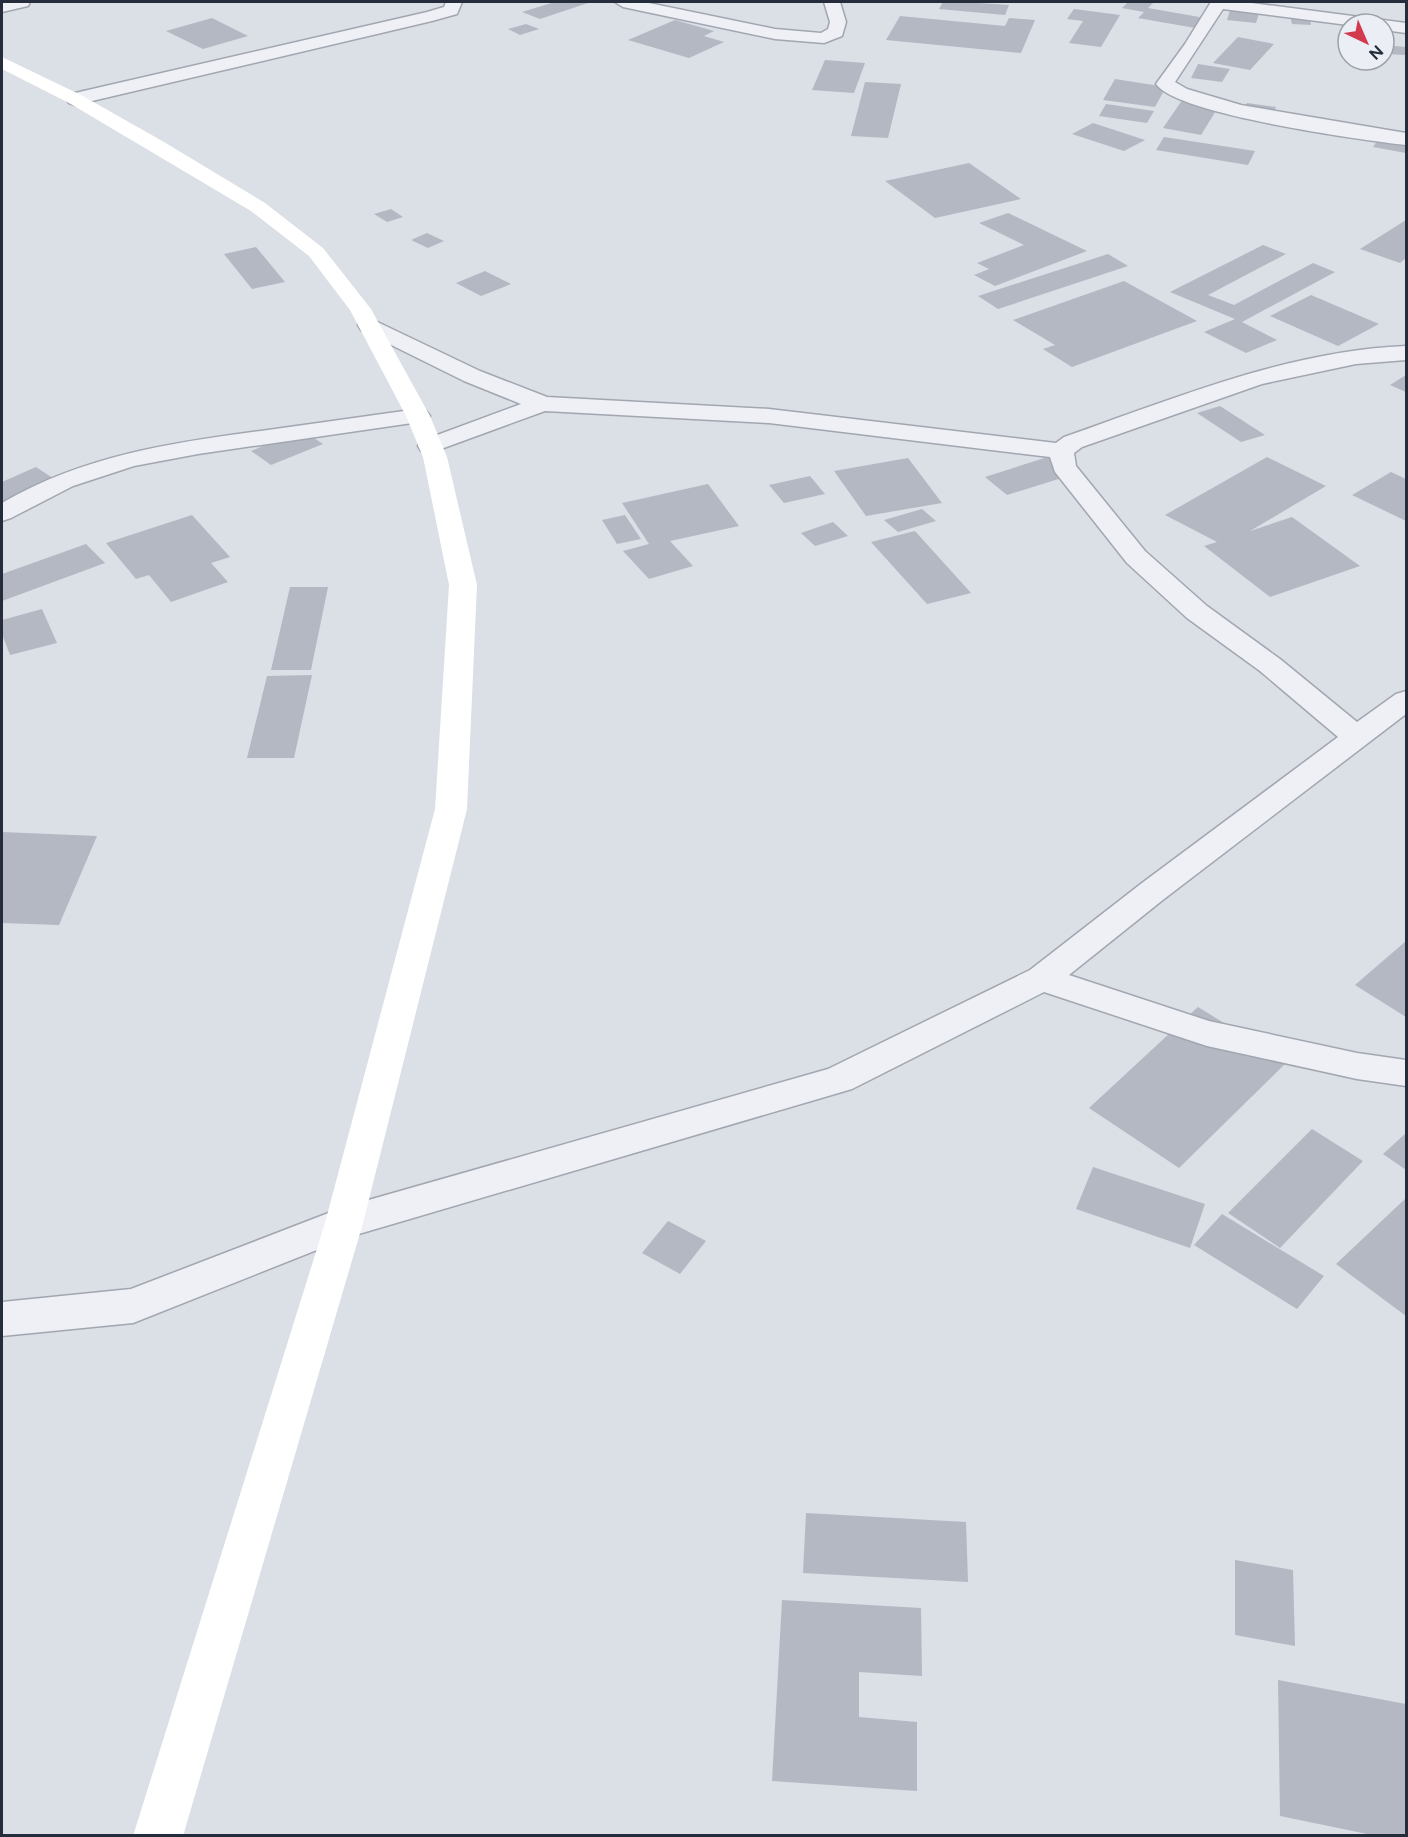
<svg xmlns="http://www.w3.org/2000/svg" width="1408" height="1837" viewBox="0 0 1408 1837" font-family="Figtree,sans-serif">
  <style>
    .building { fill: #b3b8c3 }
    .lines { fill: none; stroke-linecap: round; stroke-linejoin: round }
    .minor-casing { stroke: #a1a6b0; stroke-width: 3 }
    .minor { fill: #eef0f5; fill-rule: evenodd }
    .secondary { fill: #fff; fill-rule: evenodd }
  </style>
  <rect width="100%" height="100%" fill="#dbdfe6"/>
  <!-- building -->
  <path class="building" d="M 555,2 L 591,2 L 540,19 L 522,12 Z
    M 943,2 L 963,2 L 1009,5 L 1005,15 L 939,9 Z
    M 1128,2 L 1154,2 L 1148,8 L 1205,18 L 1195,28 L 1138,18 L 1144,12 L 1122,8 Z
    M 1231,7 L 1260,10 L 1256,23 L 1227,20 Z
    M 1074,9 L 1120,15 L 1101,47 L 1069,43 L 1083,21 L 1067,19 Z
    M 1289,12 L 1309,13 L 1311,25 L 1292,24 Z
    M 900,16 L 1005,26 L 1009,18 L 1035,20 L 1021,53 L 886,40 Z
    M 212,18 L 248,36 L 203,49 L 166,31 Z
    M 675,20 L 714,31 L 704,36 L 724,42 L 689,58 L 628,40 Z
    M 526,24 L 539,29 L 520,35 L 508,29 Z
    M 1238,37 L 1274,44 L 1250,70 L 1213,63 Z
    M 1384,45 L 1406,47 L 1406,55 L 1384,54 Z
    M 825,60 L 865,63 L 854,93 L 812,90 Z
    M 1198,64 L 1230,69 L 1222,82 L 1191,78 Z
    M 1115,79 L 1166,87 L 1155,107 L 1103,100 Z
    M 865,82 L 901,84 L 888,138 L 851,136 Z
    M 1185,96 L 1222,101 L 1201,135 L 1163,128 Z
    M 1247,103 L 1276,107 L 1269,123 L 1240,119 Z
    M 1106,104 L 1154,111 L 1147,123 L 1099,116 Z
    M 1093,123 L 1145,140 L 1124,151 L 1072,134 Z
    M 1382,134 L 1406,138 L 1406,153 L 1373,147 Z
    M 1164,137 L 1255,151 L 1248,165 L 1156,150 Z
    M 969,163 L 1021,199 L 935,218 L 885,181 Z
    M 391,209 L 403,217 L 387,222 L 374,214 Z
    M 1008,213 L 1087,251 L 995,286 L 974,275 L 989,269 L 977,263 L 1024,245 L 979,223 Z
    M 1406,220 L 1406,258 L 1400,263 L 1360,249 Z
    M 427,233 L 444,241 L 428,248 L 411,240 Z
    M 1263,245 L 1286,254 L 1208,295 L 1234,305 L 1313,263 L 1335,272 L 1242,322 L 1277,340 L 1246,353 L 1204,332 L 1235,319 L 1170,292 Z
    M 256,247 L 285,282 L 252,289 L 224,254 Z
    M 1108,254 L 1128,266 L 998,309 L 978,296 Z
    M 485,271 L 511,284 L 481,296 L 456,283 Z
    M 1124,281 L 1197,321 L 1072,367 L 1043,349 L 1055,345 L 1013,320 Z
    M 1311,295 L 1379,324 L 1338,346 L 1270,316 Z
    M 1406,375 L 1406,392 L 1390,385 Z
    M 1220,406 L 1265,435 L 1241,442 L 1197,413 Z
    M 302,430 L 323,444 L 271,465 L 251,451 Z
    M 1057,454 L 1081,472 L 1007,495 L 985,477 Z
    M 1267,457 L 1326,486 L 1250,531 L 1292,517 L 1360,566 L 1270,597 L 1204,546 L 1217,542 L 1165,515 Z
    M 908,458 L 942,503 L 866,516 L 834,471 Z
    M 36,467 L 62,484 L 2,511 L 2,482 Z
    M 1391,472 L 1406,479 L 1406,521 L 1352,495 Z
    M 810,476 L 825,494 L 784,503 L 769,485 Z
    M 708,484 L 739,526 L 670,541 L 693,566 L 649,579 L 623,551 L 649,544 L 622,503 Z
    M 922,509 L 936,521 L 898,532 L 884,520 Z
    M 192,515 L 230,557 L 211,563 L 228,582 L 171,602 L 149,575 L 136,579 L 106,543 Z
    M 625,515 L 641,539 L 617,544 L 602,520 Z
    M 833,522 L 848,536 L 815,546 L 801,533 Z
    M 915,531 L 971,593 L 927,604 L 871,542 Z
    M 86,544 L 105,563 L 2,601 L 2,574 Z
    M 290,587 L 328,587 L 311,670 L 271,670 Z
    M 42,609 L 57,643 L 10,655 L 2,634 L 2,620 Z
    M 312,675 L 294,758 L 247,758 L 267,676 Z
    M 2,832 L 97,836 L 59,925 L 2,923 Z
    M 1406,941 L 1406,1017 L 1355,985 Z
    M 1198,1007 L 1287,1062 L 1179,1168 L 1089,1108 Z
    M 1312,1129 L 1363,1161 L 1280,1248 L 1228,1213 Z
    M 1406,1133 L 1406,1170 L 1383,1154 Z
    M 1093,1167 L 1205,1204 L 1190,1248 L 1076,1209 Z
    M 1406,1198 L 1406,1316 L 1336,1264 Z
    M 1222,1214 L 1324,1276 L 1297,1309 L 1194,1245 Z
    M 668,1221 L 706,1241 L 680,1274 L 642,1253 Z
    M 806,1513 L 966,1522 L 968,1582 L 803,1573 Z
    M 1235,1560 L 1293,1570 L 1295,1646 L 1235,1635 Z
    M 782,1600 L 921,1608 L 922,1676 L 859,1672 L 859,1717 L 917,1722 L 917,1791 L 772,1781 Z
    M 1278,1680 L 1406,1704 L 1406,1836 L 1377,1836 L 1280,1816 Z"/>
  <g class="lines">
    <!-- minor casing -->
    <g class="minor-casing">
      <path id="minor" d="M 2,2 L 30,2 L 28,6 L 2,12 Z
        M 446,2 L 462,2 L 457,14 L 432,21 L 75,105 L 69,103 L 66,99 L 69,95 L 75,93 L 427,12 L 444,7 Z
        M 615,2 L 644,2 L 775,29 L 821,33 L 828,29 L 830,22 L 824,2 L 840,2 L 846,22 L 842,36 L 824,43 L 775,39 L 623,7 Z
        M 1211,2 L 1244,2 L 1406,23 L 1406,33 L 1384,30 L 1384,24 L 1348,25 L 1223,9 L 1175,82 L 1187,89 L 1241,105 L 1406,133 L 1406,145 C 1364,140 1177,115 1156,84 L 1185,44 Z
        M 369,318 L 480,371 L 547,397 L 769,409 L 1056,443 L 1064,437 C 1176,398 1287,351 1406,346 L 1406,360 L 1356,364 L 1262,384 L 1082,447 L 1074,453 L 1076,466 L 1145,551 L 1207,606 L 1280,659 L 1357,722 L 1396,694 L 1406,691 L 1406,714 L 1164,899 L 1069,975 L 1209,1021 L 1357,1053 L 1406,1060 L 1406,1086 L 1357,1079 L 1207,1046 L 1044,992 L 852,1089 L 352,1236 L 133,1323 L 2,1336 L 2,1302 L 131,1289 L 344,1207 L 828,1069 L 1030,970 L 1142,883 L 1338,737 L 1260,671 L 1187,618 L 1127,563 L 1055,472 L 1050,457 L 769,423 L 545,411 L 430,453 L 421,451 L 418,446 L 421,441 L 521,404 L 464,381 L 361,330 L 358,325 L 361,320 Z
        M 418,409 L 426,411 L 430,416 L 426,421 L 198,454 L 134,466 L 73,486 L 11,518 L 2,521 L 2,503 C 84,455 176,442 268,430 C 318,423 368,416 418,409 Z"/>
    </g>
    <!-- minor -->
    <use href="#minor" class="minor"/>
    <!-- secondary -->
    <path class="secondary" d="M 2,57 L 81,95 L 164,142 L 265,203 L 323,248 L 371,309 L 430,416 L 447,457 L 477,585 L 467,809 L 363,1223 L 183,1836 L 133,1836 L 325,1223 L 435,809 L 449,585 L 423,457 L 406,416 L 350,310 L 309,256 L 251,211 L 69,103 L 2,69 Z"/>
  </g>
  <!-- border -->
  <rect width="1408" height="1837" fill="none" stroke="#252d3d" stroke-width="6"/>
  <!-- north arrow -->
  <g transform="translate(1366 42) rotate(136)"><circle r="28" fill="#ebeef4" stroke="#9ca1ab" stroke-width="1.5"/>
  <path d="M0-4.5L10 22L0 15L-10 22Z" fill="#d13b4d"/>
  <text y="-9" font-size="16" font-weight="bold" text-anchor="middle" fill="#252d3d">N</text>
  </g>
</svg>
